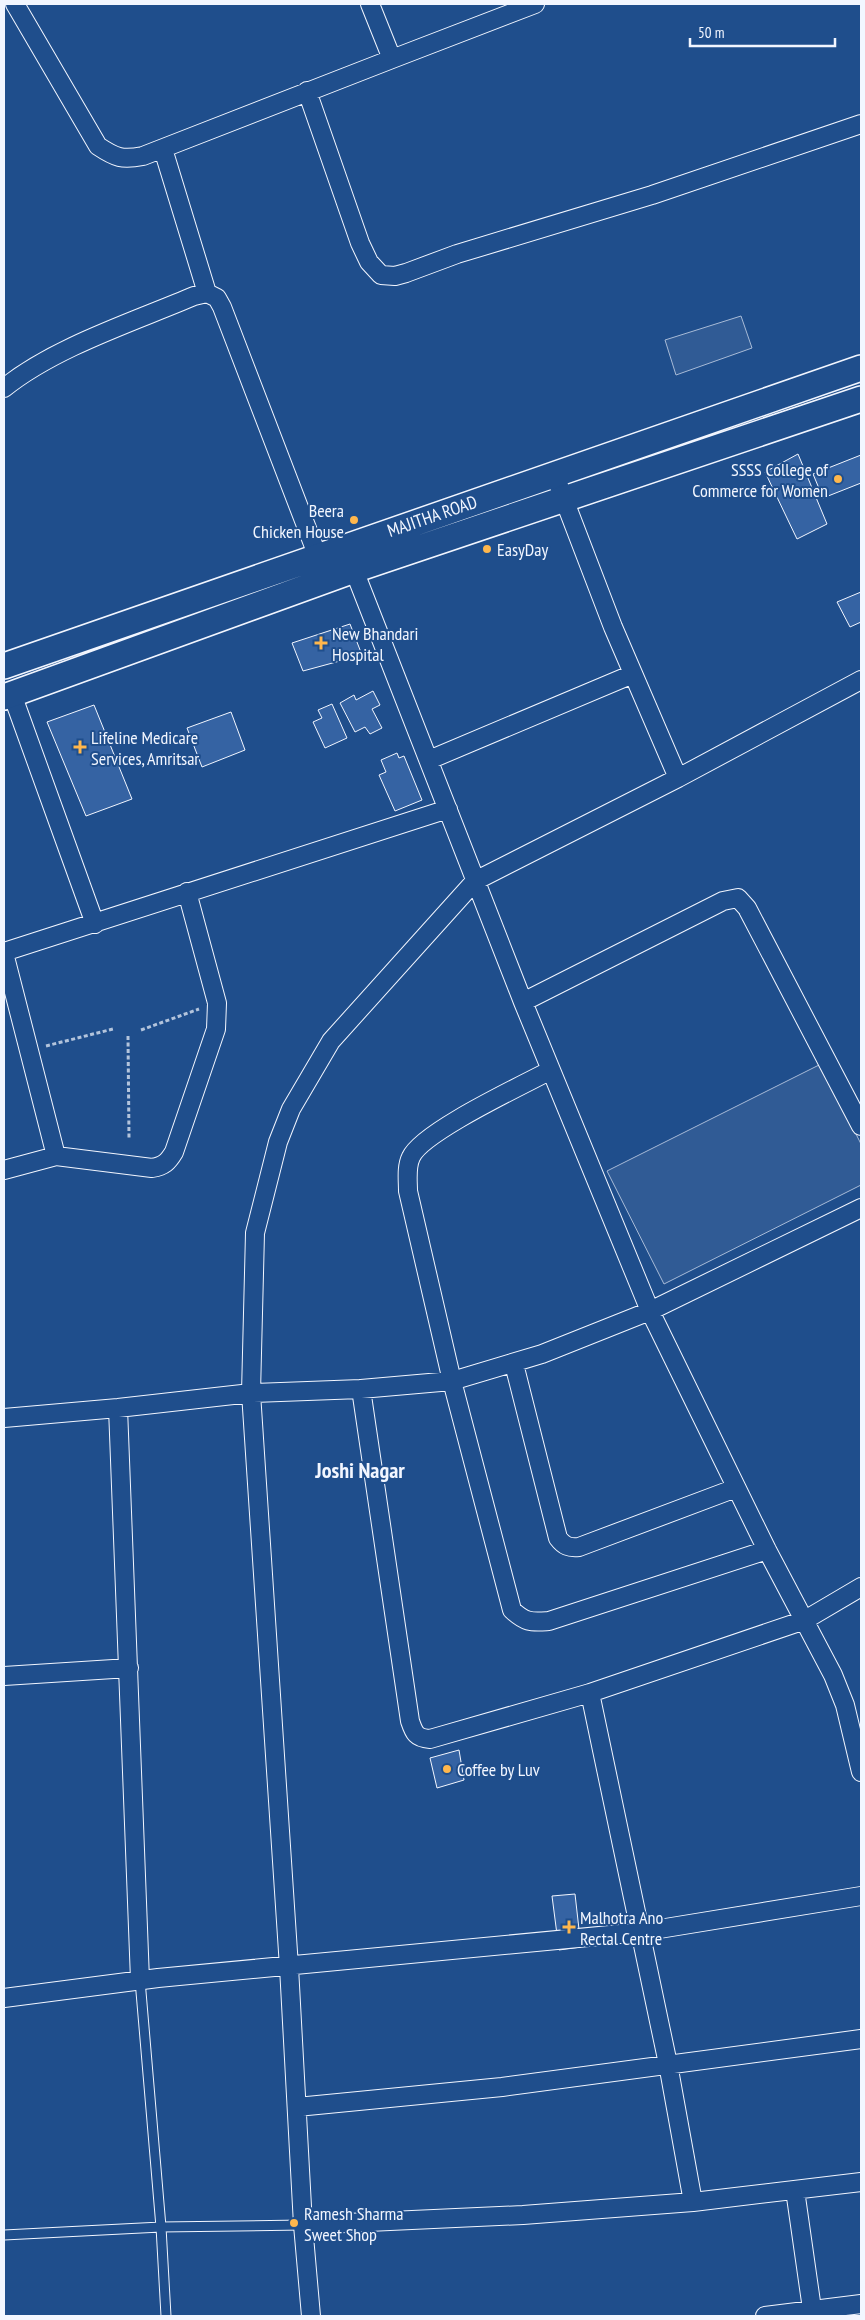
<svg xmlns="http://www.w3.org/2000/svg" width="865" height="2320" viewBox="0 0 865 2320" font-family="'PT Sans Narrow',sans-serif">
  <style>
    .built { fill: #305b95; stroke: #a8bbd7 }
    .building { fill: #3563a3; stroke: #f2f6ff }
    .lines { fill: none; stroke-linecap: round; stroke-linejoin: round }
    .service-casing { stroke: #f2f6ff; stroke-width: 11 }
    .minor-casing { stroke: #f2f6ff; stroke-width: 20 }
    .secondary-casing { stroke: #f2f6ff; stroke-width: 28 }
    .path { stroke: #b3c4dc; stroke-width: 3; stroke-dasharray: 4 2.5; stroke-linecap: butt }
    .service { stroke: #1f4e8c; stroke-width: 9 }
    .minor { stroke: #1f4e8c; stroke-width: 18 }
    .secondary { stroke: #1f4e8c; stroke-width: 25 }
    .poi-dot { fill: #ffb74d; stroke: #1f4e8c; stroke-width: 2 }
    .labels { text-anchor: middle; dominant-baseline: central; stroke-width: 4; stroke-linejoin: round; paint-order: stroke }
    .poi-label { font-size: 18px; fill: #f2f6ff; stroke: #1f4e8c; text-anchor: start }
    .street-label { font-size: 18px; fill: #f2f6ff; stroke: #1f4e8c }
    .district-label { font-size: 22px; font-weight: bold; fill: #f2f6ff; stroke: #1f4e8c }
  </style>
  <rect width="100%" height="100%" fill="#1f4e8c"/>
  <!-- built -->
  <path class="built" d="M 741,316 L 752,348 L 676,375 L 665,340 Z
    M 821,1064 L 861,1144 L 861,1185 L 664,1284 L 607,1171 Z"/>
  <!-- building -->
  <path class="building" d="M 798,454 L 827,524 L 797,539 L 765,472 Z
    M 861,455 L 861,483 L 823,498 L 813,474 Z
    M 861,592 L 861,622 L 850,627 L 837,602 Z
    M 350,624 L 362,655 L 303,671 L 292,643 Z
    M 373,691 L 380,705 L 372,709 L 382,728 L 370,734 L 365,727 L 355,732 L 340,703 L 354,695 L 356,700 Z
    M 332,704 L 347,738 L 325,748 L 313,722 L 322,718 L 318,710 Z
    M 94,705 L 132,799 L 86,816 L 47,722 Z
    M 231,712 L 245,750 L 202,767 L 187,728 Z
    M 397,753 L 399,758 L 404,756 L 422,800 L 395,811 L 379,775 L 386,772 L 381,760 Z
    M 459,1750 L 464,1780 L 437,1788 L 430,1758 Z
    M 575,1894 L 581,1947 L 559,1950 L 552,1896 Z"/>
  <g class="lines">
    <!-- service casing -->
    <g class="service-casing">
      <path id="service" d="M 140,1980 L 161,2227 L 166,2316
        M 4,2235 L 161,2227 L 303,2225"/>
    </g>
    <!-- minor casing -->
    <g class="minor-casing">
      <path id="minor" d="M 15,4 L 98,146 C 116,158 122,160 143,156 L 392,59
        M 370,4 L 392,59 L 535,4
        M 307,91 L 360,243 L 369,262 L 381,275 L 395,276 L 406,273 L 457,254 L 652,195 L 861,124
        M 163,149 L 207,293
        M 4,388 C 55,347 133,322 194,296 L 207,293 L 217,298 L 222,307 L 318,557
        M 554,473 L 613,627 L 678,778
        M 354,570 L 523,1002 L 650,1311 L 767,1550 L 833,1675 L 845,1705 L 861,1772
        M 12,694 L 95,924
        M 429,760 L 633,674
        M 4,952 L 448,809
        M 4,953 L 56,1156
        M 523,1002 L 723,901 L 738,898 L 747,908 L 861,1126
        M 551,1070 C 523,1085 422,1132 411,1157 C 406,1167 408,1181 408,1191 L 452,1381 L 512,1610 C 526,1623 531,1622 549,1621 L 767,1550
        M 4,1170 L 56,1156 L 152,1168 C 164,1166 168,1162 174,1152 L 216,1029 L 217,1003 L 187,892
        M 514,1364 L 558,1538 C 564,1546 569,1548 579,1547 L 736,1488
        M 361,1389 L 410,1721 C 414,1733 416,1738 430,1739 L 590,1693
        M 118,1408 L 140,1980
        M 4,1418 L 118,1408 L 251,1393 L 361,1389 L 452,1381 L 542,1354 L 650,1311 L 861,1208
        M 4,1676 L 129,1668
        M 4,1998 L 158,1978 L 641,1932 L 861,1896
        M 297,2107 L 502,2087 L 861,2039
        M 795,2190 L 813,2316
        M 693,2202 L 668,2064 L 590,1693 L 805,1620 L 861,1587
        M 303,2225 L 523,2215 L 693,2202 L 861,2182
        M 311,2316 L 303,2225 L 289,1967 L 251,1393 L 255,1233 L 278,1142 L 291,1109 L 331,1041 L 475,881 L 678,778 L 861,680
        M 765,2316 L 861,2304"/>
    </g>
    <!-- secondary casing -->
    <g class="secondary-casing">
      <path id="secondary" d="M 4,666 L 861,368
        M 4,697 L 354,570 L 861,399"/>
    </g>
    <!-- path -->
    <path class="path" d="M 141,1030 L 199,1009
      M 128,1036 L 129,1138
      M 46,1046 L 113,1029"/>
    <!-- service -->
    <use href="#service" class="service"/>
    <!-- minor -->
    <use href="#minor" class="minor"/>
    <!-- secondary -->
    <use href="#secondary" class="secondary"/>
  </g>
  <!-- markers -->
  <g class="poi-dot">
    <circle cx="838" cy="479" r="5"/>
    <circle cx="354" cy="520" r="5"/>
    <circle cx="487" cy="549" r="5"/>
    <path d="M318.5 635.5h5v5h5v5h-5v5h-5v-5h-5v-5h5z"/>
    <path d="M77.5 739.5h5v5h5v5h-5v5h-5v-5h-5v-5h5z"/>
    <circle cx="447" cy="1769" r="5"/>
    <path d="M566.5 1919.5h5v5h5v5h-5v5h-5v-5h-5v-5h5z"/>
    <circle cx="294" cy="2223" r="5"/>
  </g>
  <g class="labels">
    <!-- poi labels -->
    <g class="poi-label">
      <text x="828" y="469" text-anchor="end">SSSS College of<tspan x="828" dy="21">Commerce for Women</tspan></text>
      <text x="344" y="510" text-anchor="end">Beera<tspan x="344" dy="21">Chicken House</tspan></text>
      <text x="497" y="549">EasyDay</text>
      <text x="332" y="633">New Bhandari<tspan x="332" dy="21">Hospital</tspan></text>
      <text x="91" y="737">Lifeline Medicare<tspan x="91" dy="21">Services, Amritsar</tspan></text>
      <text x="457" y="1769">Coffee by Luv</text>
      <text x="580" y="1917">Malhotra Ano<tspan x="580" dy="21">Rectal Centre</tspan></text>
      <text x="304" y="2213">Ramesh Sharma<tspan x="304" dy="21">Sweet Shop</tspan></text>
    </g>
    <!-- street labels -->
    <g class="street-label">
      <text transform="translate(432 516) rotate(-19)">MAJITHA ROAD</text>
    </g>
    <!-- district labels -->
    <g class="district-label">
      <text x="360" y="1470">Joshi Nagar</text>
    </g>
  </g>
  <!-- border -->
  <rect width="865" height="2320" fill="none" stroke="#f2f6ff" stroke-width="10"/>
  <!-- scale -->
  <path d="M690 38v8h145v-8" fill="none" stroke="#f2f6ff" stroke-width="2.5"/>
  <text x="698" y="38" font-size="15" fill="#f2f6ff" stroke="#1f4e8c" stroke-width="4" paint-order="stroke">50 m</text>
</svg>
